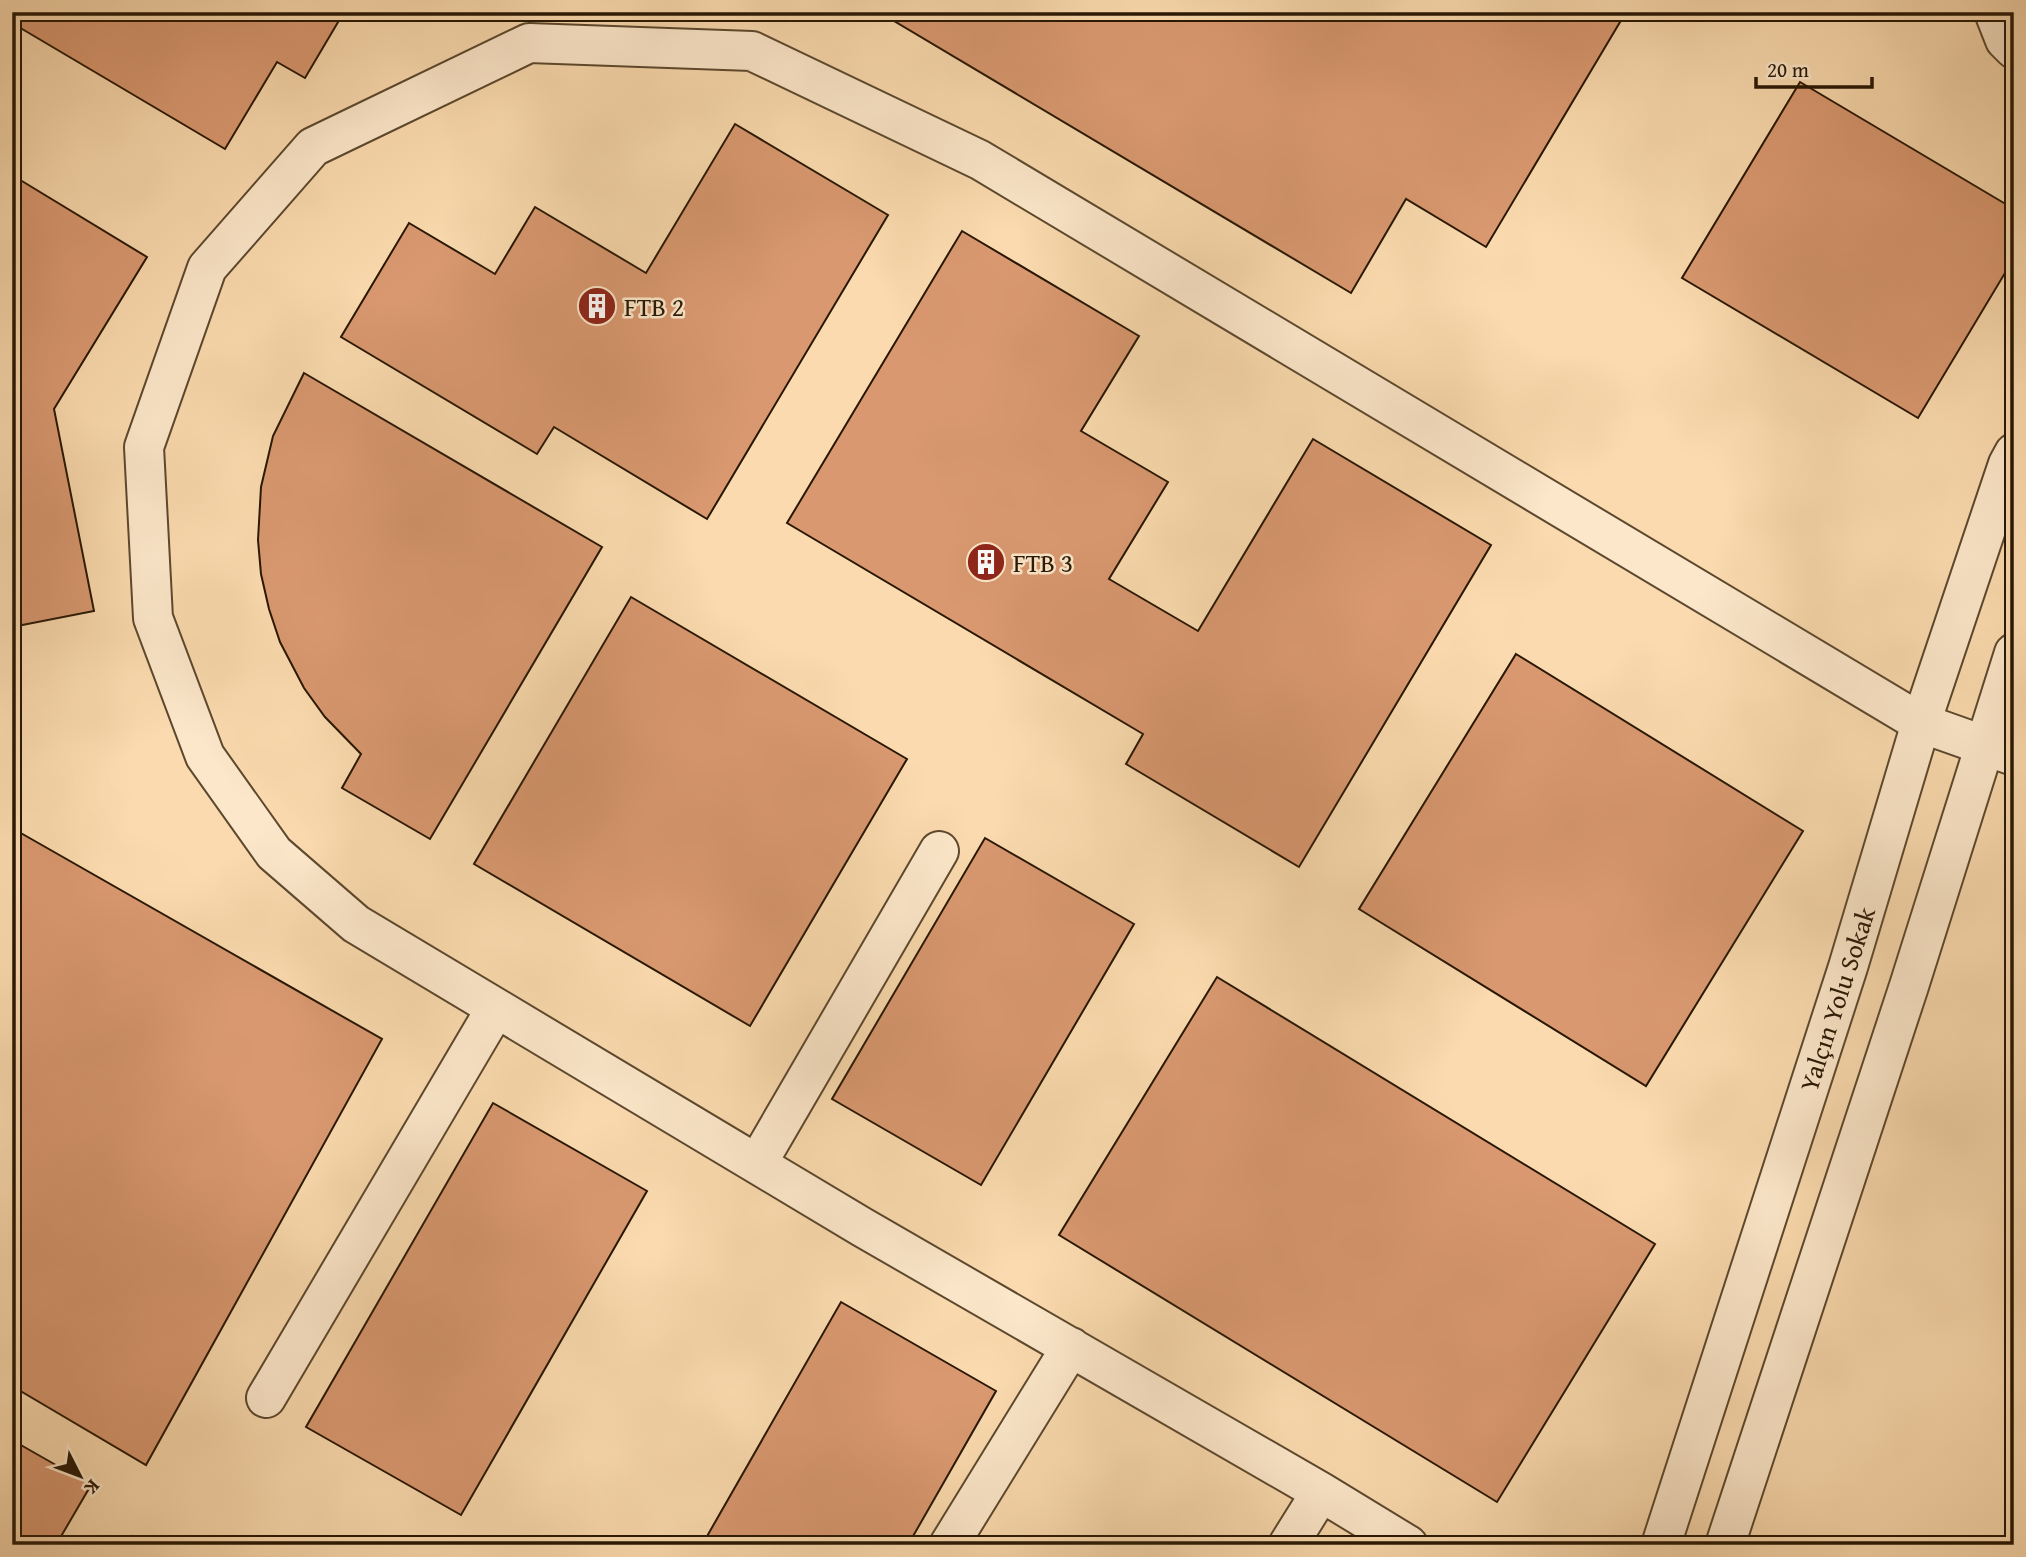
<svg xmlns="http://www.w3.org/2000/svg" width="2026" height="1557" viewBox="0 0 2026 1557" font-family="'Gentium Book Plus',serif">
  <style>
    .building { fill: #d99870; stroke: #281704; stroke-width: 2 }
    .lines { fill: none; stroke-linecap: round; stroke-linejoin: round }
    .minor-casing { stroke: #5c482e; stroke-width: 42 }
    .tertiary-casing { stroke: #5c482e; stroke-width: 42 }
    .minor { stroke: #fce7ca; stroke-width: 38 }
    .tertiary { stroke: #fce7ca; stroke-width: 38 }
    .labels { text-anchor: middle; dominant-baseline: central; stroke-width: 5; stroke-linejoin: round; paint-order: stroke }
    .poi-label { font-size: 26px; fill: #281704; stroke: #fce7ca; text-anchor: start }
    .street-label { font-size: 26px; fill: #281704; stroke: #fce7ca }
  </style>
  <rect width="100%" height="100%" fill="#fadaae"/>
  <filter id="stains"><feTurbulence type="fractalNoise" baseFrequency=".00286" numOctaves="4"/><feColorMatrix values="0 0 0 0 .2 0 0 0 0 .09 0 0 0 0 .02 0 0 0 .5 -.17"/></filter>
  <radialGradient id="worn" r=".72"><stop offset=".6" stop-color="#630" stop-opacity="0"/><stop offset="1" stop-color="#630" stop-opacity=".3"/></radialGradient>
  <!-- building -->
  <path class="building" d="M 12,12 L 344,12 L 305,78 L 277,62 L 225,149 L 12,23 Z
    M 879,12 L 1615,12 L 1623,17 L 1486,247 L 1406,199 L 1351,293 Z
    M 1800,82 L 2014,209 L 2014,258 L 1918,418 L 1682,278 Z
    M 735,124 L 888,215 L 707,519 L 554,427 L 537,454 L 341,337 L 409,223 L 495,274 L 535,207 L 646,273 Z
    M 12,175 L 147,257 L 54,409 L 94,611 L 12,627 Z
    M 962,231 L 1139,336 L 1081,431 L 1168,482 L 1109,579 L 1198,631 L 1313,439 L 1491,545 L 1299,867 L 1126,764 L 1143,734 L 787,523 Z
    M 304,373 L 602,547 L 430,839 L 342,788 L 361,754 L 325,717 L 304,688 L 280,642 L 269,609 L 261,574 L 258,540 L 261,487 L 273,436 Z
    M 631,597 L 907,759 L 750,1026 L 474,864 Z
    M 1516,654 L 1803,831 L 1646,1086 L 1359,909 Z
    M 12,828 L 382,1039 L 146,1465 L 12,1386 Z
    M 985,838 L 1134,924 L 981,1185 L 832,1099 Z
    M 1217,977 L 1655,1244 L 1497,1502 L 1059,1235 Z
    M 493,1103 L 647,1191 L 461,1515 L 306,1427 Z
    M 2014,1268 L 2014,1295 L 2006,1292 Z
    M 841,1302 L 996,1391 L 908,1545 L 702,1545 Z
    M 12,1440 L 91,1485 L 56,1545 L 12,1545 Z
    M 132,1536 L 148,1545 L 128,1545 Z"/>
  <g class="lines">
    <!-- minor casing -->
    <g class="minor-casing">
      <path id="minor" d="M 1994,12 L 2005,40 L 2014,49
        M 757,1164 L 939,851
        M 266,1398 L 496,1008
        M 949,1545 L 1071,1347
        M 1288,1545 L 1321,1492
        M 1408,1545 L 1321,1492 L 862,1227 L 356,924 L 274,853 L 205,756 L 153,618 L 144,447 L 207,268 L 313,147 L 529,43 L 752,51 L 980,160 L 1921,723 L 2014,756"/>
    </g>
    <!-- tertiary casing -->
    <g class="tertiary-casing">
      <path id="tertiary" d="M 1661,1545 L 1848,967 L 1921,723 L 2008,464 L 2014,453
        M 1725,1545 L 1909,986 L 2014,653"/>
    </g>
    <!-- minor -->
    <use href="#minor" class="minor"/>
    <!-- tertiary -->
    <use href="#tertiary" class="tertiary"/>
  </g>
  <!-- icons -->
  <defs>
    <g id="building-disc" transform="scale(2.0125)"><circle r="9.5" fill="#8f2418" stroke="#fce7ca"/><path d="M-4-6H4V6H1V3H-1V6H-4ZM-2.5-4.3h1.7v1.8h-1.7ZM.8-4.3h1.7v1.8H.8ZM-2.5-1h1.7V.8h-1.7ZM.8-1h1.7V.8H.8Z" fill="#fff"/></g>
  </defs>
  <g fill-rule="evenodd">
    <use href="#building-disc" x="597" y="306"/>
    <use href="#building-disc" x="986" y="562"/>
  </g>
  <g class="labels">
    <!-- poi labels -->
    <g class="poi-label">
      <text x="624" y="306">FTB 2</text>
      <text x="1013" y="562">FTB 3</text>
    </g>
    <!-- street labels -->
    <g class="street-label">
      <text transform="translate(1837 999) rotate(-72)">Yalçın Yolu Sokak</text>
    </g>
  </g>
  <!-- margin -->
  <rect width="2026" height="1557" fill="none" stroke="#fadaae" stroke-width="42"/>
  <rect x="14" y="14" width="1998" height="1529" fill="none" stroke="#281704" stroke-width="3.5"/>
  <rect x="21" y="21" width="1984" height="1515" fill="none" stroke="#281704" stroke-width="2"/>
  <!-- north arrow -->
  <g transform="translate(80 1476) rotate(132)" stroke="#fce7ca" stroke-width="5" paint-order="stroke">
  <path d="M0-5L12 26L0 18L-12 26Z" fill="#281704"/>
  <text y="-10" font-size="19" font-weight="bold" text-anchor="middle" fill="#281704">K</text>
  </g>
  <!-- scale -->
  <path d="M1756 77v10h116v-10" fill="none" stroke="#281704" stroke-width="3.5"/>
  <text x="1767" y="77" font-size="21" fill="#281704" stroke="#fce7ca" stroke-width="5" paint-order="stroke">20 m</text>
  <rect width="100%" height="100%" filter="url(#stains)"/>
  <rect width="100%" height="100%" fill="url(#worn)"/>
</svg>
